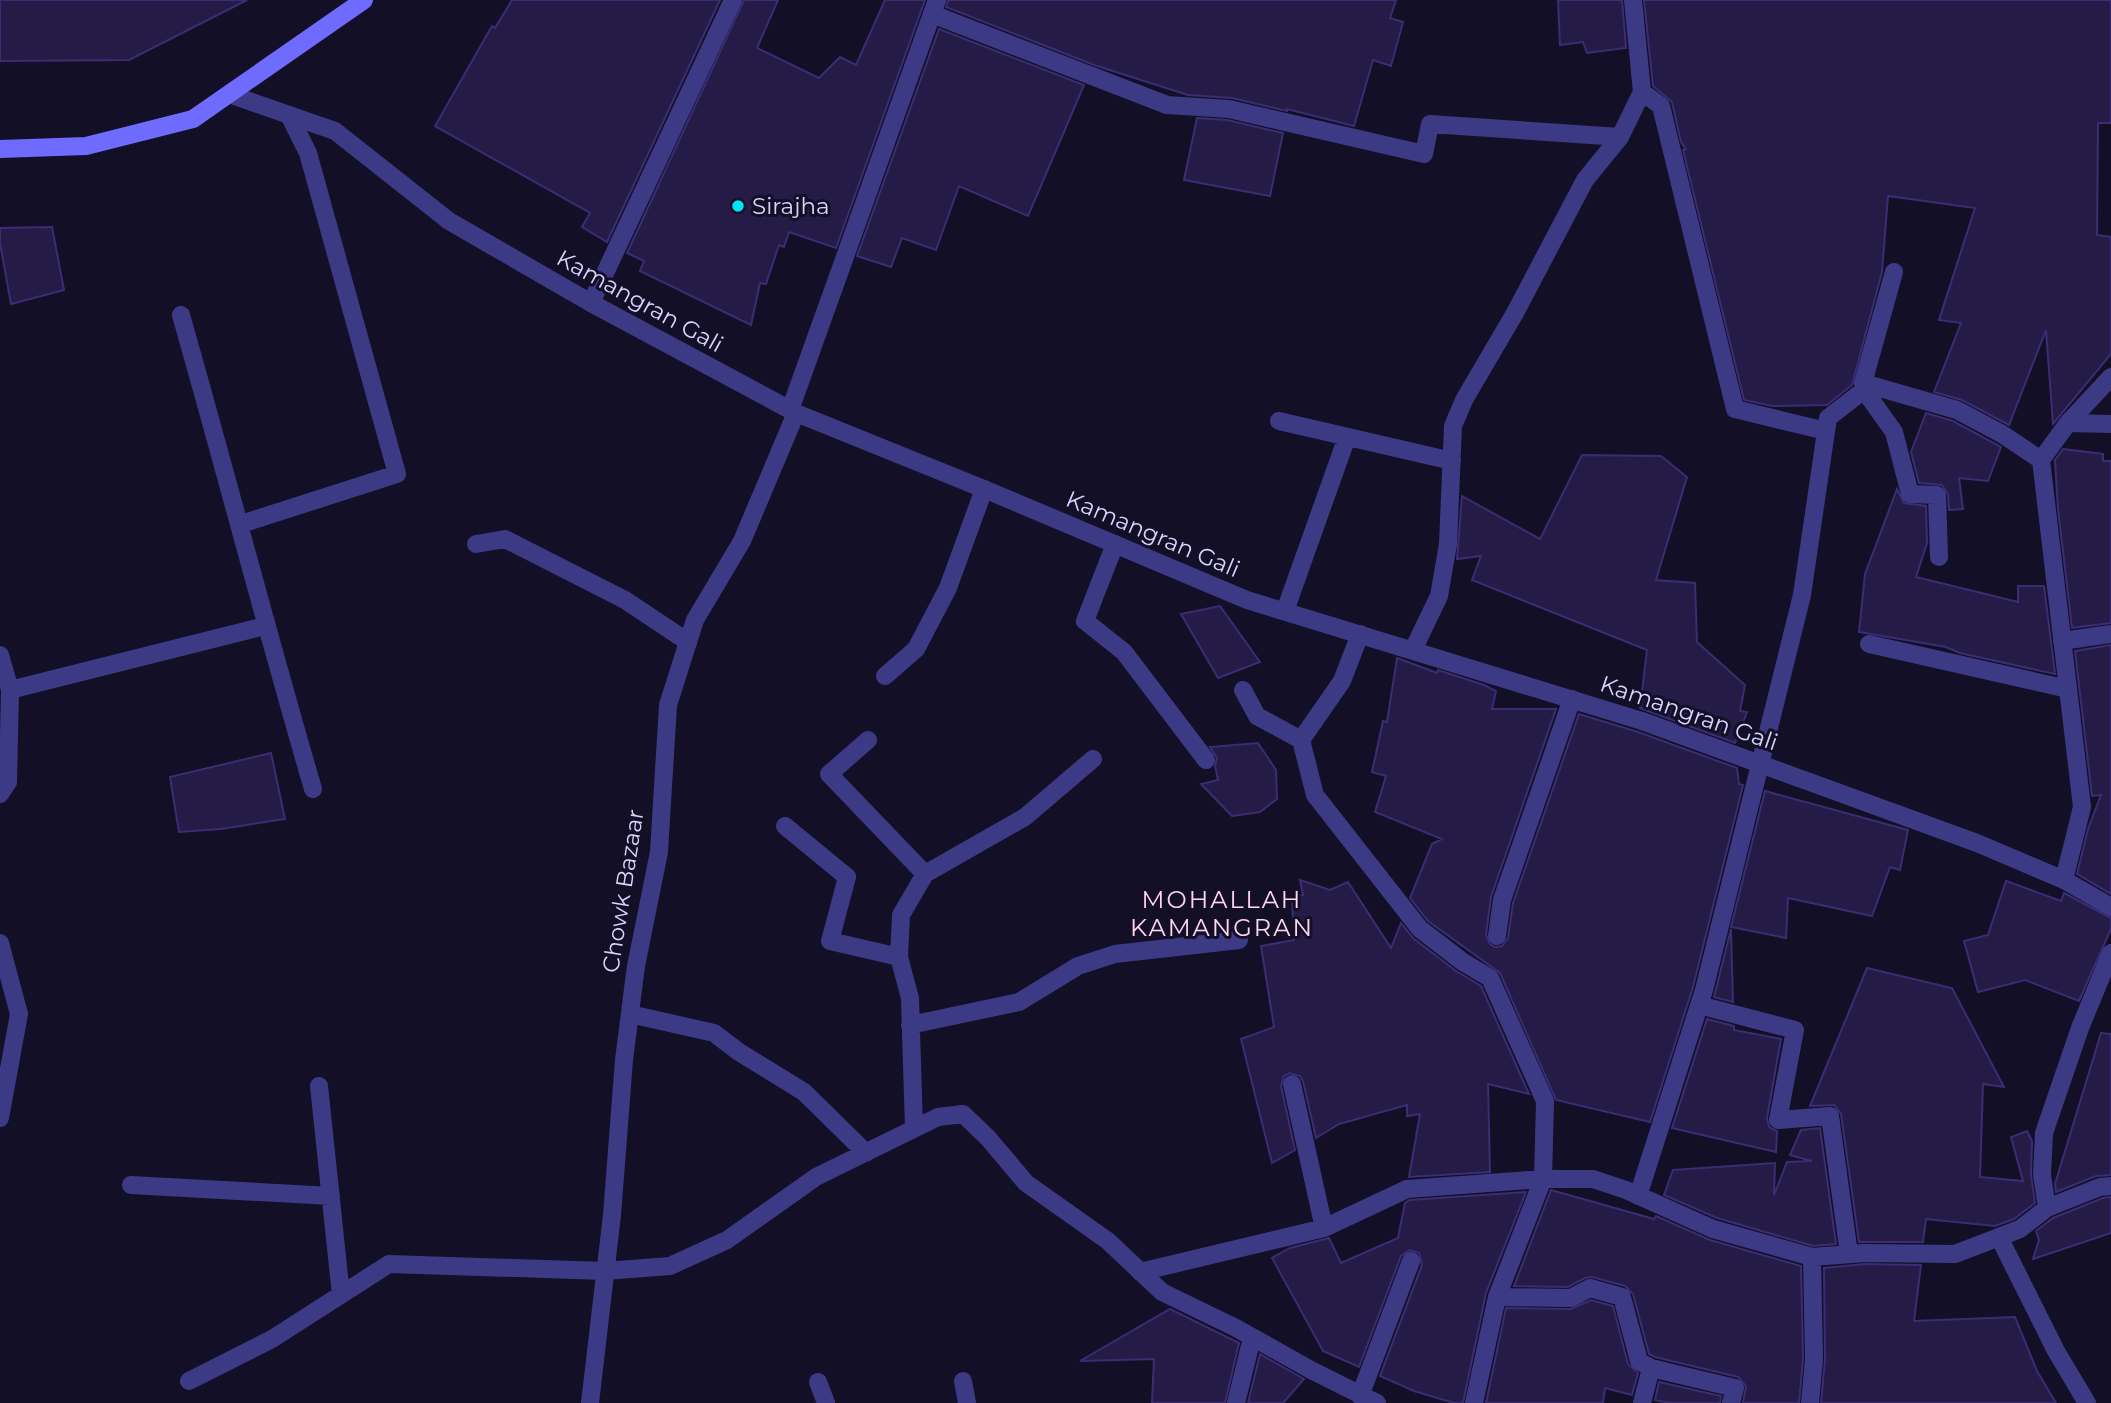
<svg xmlns="http://www.w3.org/2000/svg" width="2111" height="1403" viewBox="0 0 2111 1403" font-family="Montserrat,sans-serif">
  <style>
    .building { fill: #241b47; stroke: #3b2d73; stroke-width: 2 }
    .lines { fill: none; stroke-linecap: round; stroke-linejoin: round }
    .lane { stroke: #3d3a85; stroke-width: 18 }
    .street { stroke: #3d3a85; stroke-width: 18 }
    .secondary { stroke: #6f6bff; stroke-width: 18 }
    .poi-dot { fill: #00e5ff; stroke: #130f26; stroke-width: 2.5 }
    .labels { text-anchor: middle; dominant-baseline: central; stroke-width: 6; stroke-linejoin: round; paint-order: stroke }
    .poi-label { font-size: 23px; fill: #d9d4ff; stroke: #130f26; text-anchor: start }
    .street-label { font-size: 23px; fill: #d9d4ff; stroke: #130f26 }
    .neighbourhood-label { font-size: 24px; letter-spacing: 2px; fill: #ffd6f0; stroke: #130f26 }
  </style>
  <rect width="100%" height="100%" fill="#130f26"/>
  <!-- building -->
  <path class="building" d="M 0,0 L 247,0 L 129,60 L 0,61 Z
    M 512,0 L 720,0 L 607,242 L 582,227 L 590,213 L 435,126 L 492,26 L 495,28 Z
    M 744,0 L 778,0 L 757,48 L 819,78 L 840,57 L 856,65 L 885,0 L 925,0 L 836,248 L 789,232 L 784,247 L 779,245 L 766,284 L 760,283 L 751,325 L 640,271 L 644,261 L 627,253 Z
    M 948,0 L 1396,0 L 1390,18 L 1403,22 L 1391,66 L 1373,60 L 1354,126 L 1287,109 L 1287,111 L 1232,98 L 1188,95 L 1094,65 L 946,7 Z
    M 1558,0 L 1622,0 L 1626,48 L 1587,53 L 1583,42 L 1560,45 Z
    M 1644,0 L 2111,0 L 2111,123 L 2098,123 L 2097,235 L 2111,237 L 2111,354 L 2053,424 L 2046,330 L 2009,425 L 1962,400 L 1934,392 L 1961,323 L 1939,320 L 1975,208 L 1888,196 L 1882,272 L 1852,385 L 1827,405 L 1772,406 L 1744,400 L 1683,150 L 1686,149 L 1681,142 L 1672,102 L 1653,86 Z
    M 939,29 L 1084,85 L 1028,216 L 959,186 L 936,250 L 902,238 L 891,267 L 857,256 Z
    M 1197,118 L 1227,120 L 1283,133 L 1270,196 L 1184,180 Z
    M 52,227 L 64,290 L 11,304 L 0,243 L 0,228 Z
    M 1926,413 L 1953,421 L 2001,447 L 1988,481 L 1959,478 L 1963,509 L 1949,510 L 1948,494 L 1942,485 L 1919,483 L 1911,452 Z
    M 2063,449 L 2103,454 L 2103,461 L 2111,461 L 2111,623 L 2072,628 L 2058,509 L 2055,460 Z
    M 1582,455 L 1661,456 L 1687,477 L 1656,580 L 1695,583 L 1697,642 L 1745,685 L 1740,711 L 1747,712 L 1735,743 L 1640,708 L 1647,650 L 1472,580 L 1481,556 L 1457,559 L 1462,496 L 1540,539 Z
    M 1897,489 L 1904,503 L 1926,506 L 1927,543 L 1916,577 L 2018,602 L 2018,586 L 2044,586 L 2055,674 L 1960,653 L 1946,647 L 1859,632 L 1865,574 Z
    M 1220,606 L 1260,662 L 1218,678 L 1181,614 Z
    M 2111,645 L 2111,894 L 2077,874 L 2088,829 L 2101,795 L 2092,796 L 2075,651 Z
    M 1397,658 L 1437,673 L 1438,670 L 1484,685 L 1496,691 L 1492,709 L 1556,709 L 1491,897 L 1486,935 L 1490,944 L 1495,947 L 1502,946 L 1508,938 L 1513,903 L 1579,714 L 1638,732 L 1737,768 L 1739,784 L 1743,785 L 1693,987 L 1650,1122 L 1556,1100 L 1500,973 L 1428,921 L 1410,898 L 1432,844 L 1442,839 L 1375,812 L 1386,776 L 1372,772 L 1383,721 L 1387,722 Z
    M 1258,743 L 1276,770 L 1277,799 L 1260,812 L 1232,816 L 1201,784 L 1218,780 L 1215,766 L 1217,758 L 1210,747 Z
    M 271,753 L 285,819 L 221,829 L 179,832 L 170,777 Z
    M 1765,791 L 1908,830 L 1900,870 L 1890,867 L 1872,916 L 1788,898 L 1786,938 L 1731,927 Z
    M 1300,880 L 1330,890 L 1348,882 L 1391,948 L 1401,923 L 1413,938 L 1456,971 L 1481,986 L 1529,1094 L 1488,1084 L 1490,1172 L 1409,1177 L 1420,1114 L 1407,1116 L 1407,1105 L 1339,1124 L 1316,1138 L 1303,1081 L 1300,1076 L 1290,1073 L 1284,1076 L 1281,1086 L 1295,1150 L 1272,1163 L 1241,1039 L 1274,1027 L 1261,946 L 1294,940 L 1292,898 L 1303,895 Z
    M 2006,881 L 2061,901 L 2064,893 L 2111,918 L 2111,929 L 2079,1001 L 2025,980 L 1978,992 L 1964,941 L 1988,935 Z
    M 1731,929 L 1733,1002 L 1714,997 Z
    M 1867,968 L 1952,988 L 2004,1087 L 1983,1084 L 1980,1177 L 2023,1181 L 2011,1137 L 2027,1131 L 2032,1141 L 2031,1175 L 2035,1203 L 2014,1219 L 1995,1226 L 1926,1219 L 1923,1242 L 1859,1242 L 1841,1114 L 1834,1105 L 1810,1106 Z
    M 1707,1019 L 1734,1026 L 1734,1030 L 1781,1039 L 1767,1118 L 1769,1127 L 1777,1131 L 1776,1152 L 1672,1128 Z
    M 2101,1033 L 2111,1034 L 2111,1175 L 2096,1176 L 2056,1192 L 2055,1184 Z
    M 1820,1128 L 1836,1244 L 1813,1246 L 1717,1218 L 1664,1195 L 1673,1170 L 1775,1163 L 1774,1195 L 1787,1162 L 1812,1161 L 1790,1155 L 1801,1130 Z
    M 1551,1190 L 1654,1219 L 1656,1216 L 1710,1240 L 1801,1266 L 1803,1359 L 1799,1403 L 1743,1403 L 1746,1386 L 1738,1377 L 1655,1357 L 1649,1354 L 1633,1294 L 1625,1286 L 1592,1277 L 1585,1278 L 1568,1287 L 1514,1286 Z
    M 1526,1192 L 1486,1293 L 1463,1403 L 1454,1403 L 1414,1391 L 1380,1376 L 1422,1265 L 1419,1253 L 1410,1250 L 1401,1256 L 1359,1367 L 1323,1351 L 1272,1258 L 1290,1248 L 1329,1238 L 1341,1263 L 1398,1238 L 1405,1203 L 1410,1200 Z
    M 2111,1197 L 2111,1233 L 2033,1259 L 2039,1240 L 2036,1231 L 2053,1218 L 2103,1198 Z
    M 1864,1264 L 1921,1265 L 1914,1321 L 2015,1317 L 2037,1371 L 2056,1403 L 1821,1403 L 1825,1359 L 1824,1268 Z
    M 1591,1300 L 1613,1306 L 1628,1364 L 1638,1373 L 1632,1395 L 1605,1388 L 1603,1403 L 1486,1403 L 1506,1308 L 1571,1309 Z
    M 1170,1309 L 1239,1343 L 1225,1403 L 1152,1403 L 1154,1359 L 1080,1361 Z
    M 1260,1354 L 1304,1379 L 1283,1403 L 1248,1403 Z
    M 1659,1382 L 1721,1396 L 1720,1403 L 1669,1403 L 1655,1400 Z"/>
  <g class="lines">
    <!-- lane -->
    <path class="lane" d="M 932,14 L 1167,105 L 1229,109 L 1424,154 L 1430,124 L 1620,137
      M 1642,92 L 1661,106 L 1735,409 L 1826,431
      M 181,315 C 226,473 267,632 313,789
      M 1863,383 L 1957,410 L 2002,434 L 2041,460
      M 1864,390 L 1894,432 L 1910,494 L 1937,495 L 1939,557
      M 1279,421 L 1452,461
      M 2068,423 L 2111,424
      M 241,524 L 397,474 L 308,153 L 289,115
      M 476,544 L 505,539 L 625,600 L 688,642
      M 1115,544 L 1085,621 L 1124,652 L 1206,760
      M 1285,611 L 1347,437
      M 1360,634 L 1342,681 L 1301,740 L 1315,795 L 1420,929 L 1463,962 L 1490,978 L 1545,1101 L 1543,1179
      M 2062,641 L 2111,634
      M 1869,644 L 2068,689
      M 1413,650 L 1439,596 L 1448,544 L 1453,426 L 1464,400 L 1515,313 L 1585,180 L 1620,137 L 1642,92 L 1633,0
      M 885,676 L 916,649 L 948,588 L 984,489
      M 1243,690 L 1257,716 L 1301,740
      M 868,740 L 829,774 L 925,874
      M 785,826 L 847,877 L 830,941 L 899,957 L 910,998 L 914,1129
      M 2064,880 L 2082,807 L 2041,460 L 2068,423 L 2111,377
      M 1497,936 L 1502,900 L 1572,699
      M 899,957 L 901,915 L 925,874 L 1025,817 L 1093,759
      M 1699,1005 L 1795,1030 L 1778,1120 L 1830,1116 L 1849,1254
      M 630,1014 L 714,1033 L 739,1052 L 804,1092 L 866,1153
      M 910,1025 L 1019,1002 L 1078,966 L 1115,954 L 1239,940
      M 1292,1084 L 1324,1228
      M 319,1086 L 341,1295
      M 131,1185 L 331,1196
      M 1638,1196 L 1704,990 L 1802,595 L 1828,418 L 1864,390 L 1863,383 L 1894,272
      M 2047,1208 L 2042,1175 L 2044,1133 L 2080,1028 L 2111,953
      M 2000,1239 L 2056,1351 L 2087,1403
      M 1140,1272 L 1324,1228 L 1407,1189 L 1543,1179 L 1593,1179 L 1626,1190 L 1713,1229 L 1812,1257 L 1864,1253 L 1955,1254 L 2020,1229 L 2047,1208 L 2100,1187 L 2111,1186
      M 1497,1297 L 1571,1298 L 1590,1288 L 1622,1297 L 1639,1361 L 1651,1368 L 1735,1388 L 1731,1403
      M 189,1381 L 272,1339 L 389,1264 L 605,1271 L 670,1266 L 727,1240 L 816,1177 L 938,1117 L 963,1114 L 988,1138 L 1026,1183 L 1108,1241 L 1162,1292 L 1236,1328 L 1311,1370 L 1377,1403
      M 963,1381 L 967,1403
      M 818,1382 L 826,1403
      M 1360,1396 L 1411,1261
      M 1236,1403 L 1252,1338
      M 1642,1403 L 1651,1368
      M 1810,1403 L 1814,1359 L 1812,1257"/>
    <!-- street -->
    <path class="street" d="M 229,94 L 335,131 L 449,221 L 591,303 L 796,413 L 984,489 L 1247,600 L 1642,721 L 1977,843 L 2064,880 L 2111,907
      M 591,303 L 733,0
      M 790,410 L 937,0
      M 0,655 L 10,690 L 8,782 L 0,794
      M 10,690 L 265,626
      M 0,943 L 19,1014 L 0,1118
      M 590,1403 L 612,1215 L 624,1060 L 636,966 L 659,852 L 668,705 L 695,620 L 742,541 L 796,413
      M 1474,1403 L 1497,1297 L 1543,1179"/>
    <!-- secondary -->
    <path class="secondary" d="M 0,149 L 86,146 L 193,119 L 364,0"/>
  </g>
  <!-- markers -->
  <circle class="poi-dot" cx="738" cy="206" r="7"/>
  <g class="labels">
    <!-- poi labels -->
    <g class="poi-label">
      <text x="752" y="206">Sirajha</text>
    </g>
    <!-- street labels -->
    <g class="street-label">
      <text transform="translate(640 301) rotate(29)">Kamangran Gali</text>
      <text transform="translate(1153 534) rotate(23)">Kamangran Gali</text>
      <text transform="translate(1689 713) rotate(19)">Kamangran Gali</text>
      <text transform="translate(623 891) rotate(-81)">Chowk Bazaar</text>
    </g>
    <!-- neighbourhood labels -->
    <g class="neighbourhood-label">
      <text x="1222" y="899">MOHALLAH<tspan x="1222" dy="28">KAMANGRAN</tspan></text>
    </g>
  </g>
</svg>
